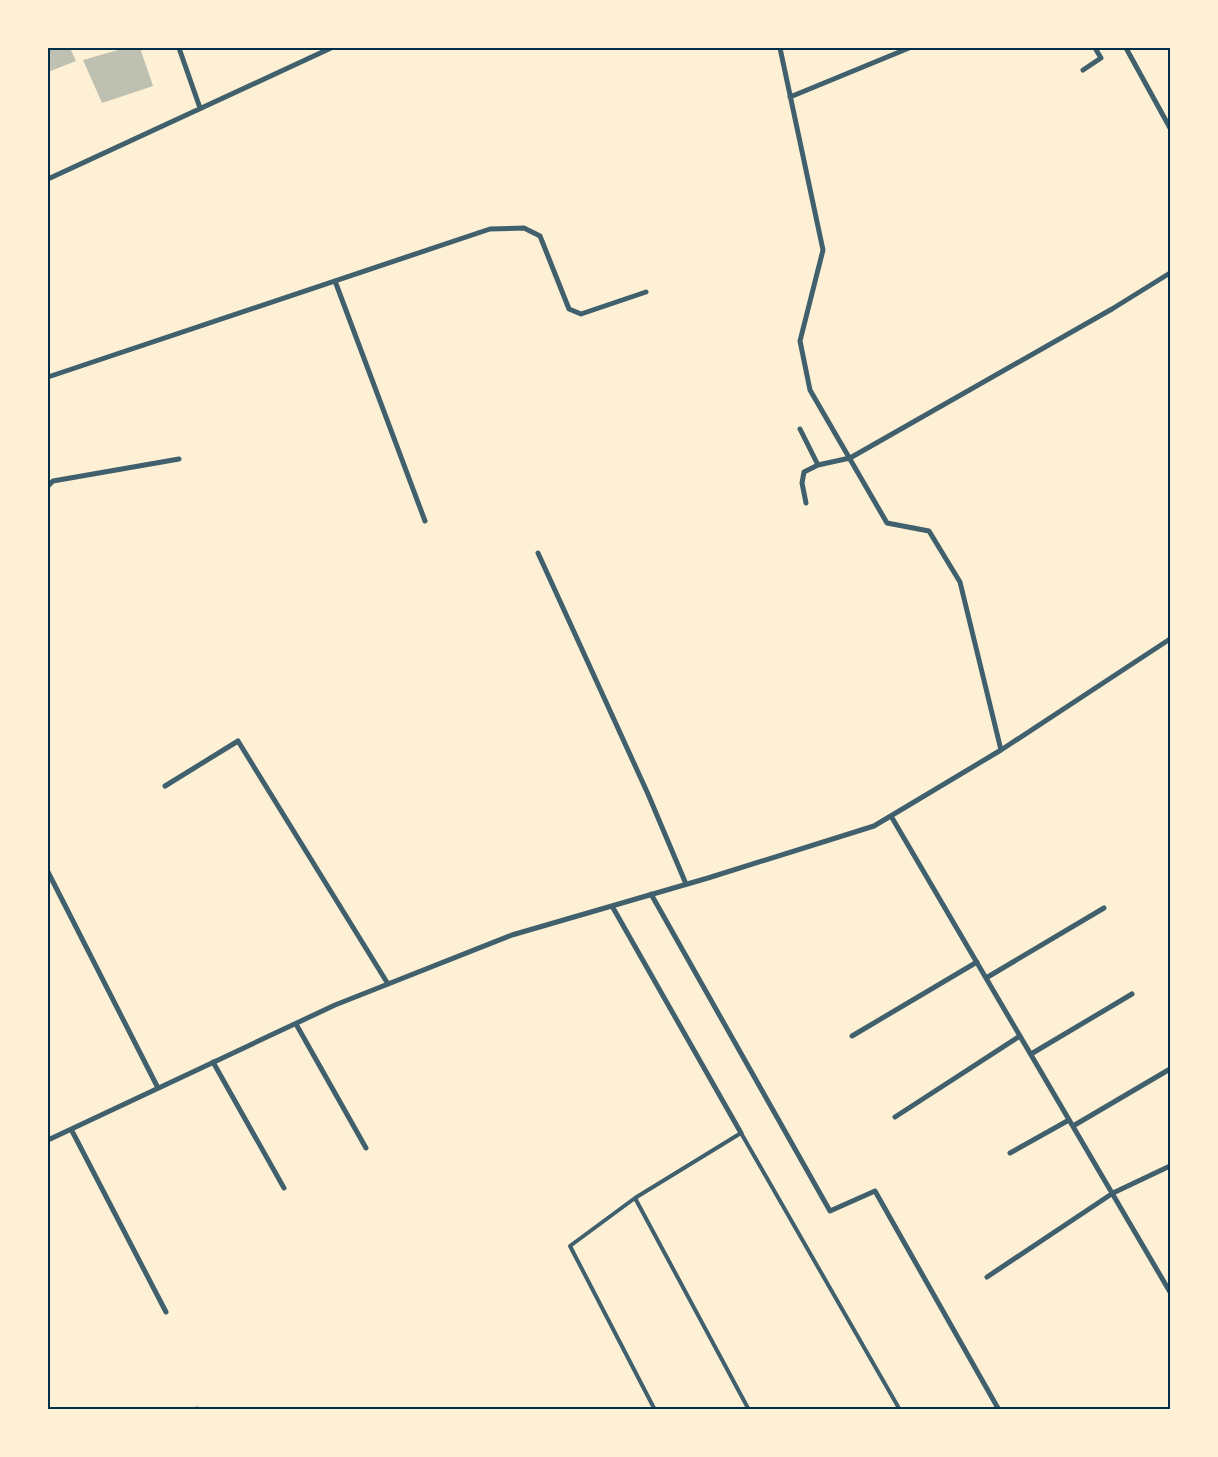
<svg xmlns="http://www.w3.org/2000/svg" width="1218" height="1457" viewBox="0 0 1218 1457" font-family="Helvetica,sans-serif">
  <style>
    .building { fill: #bec0b2 }
    .lines { fill: none; stroke-linecap: round; stroke-linejoin: round }
    .service { stroke: #3f606c; stroke-width: 4 }
    .minor { stroke: #3f606c; stroke-width: 5 }
    .neatline { fill: none; stroke: #003049; stroke-width: 2 }
  </style>
  <rect width="100%" height="100%" fill="#fdf0d5"/>
  <!-- building -->
  <path class="building" d="M 48,48 L 70,48 L 76,61 L 48,72 Z
    M 125,48 L 140,48 L 153,86 L 102,103 L 83,60 Z"/>
  <g class="lines">
    <!-- service -->
    <path class="service" d="M 635,1198 L 749,1410
      M 655,1410 L 570,1246 L 635,1198 L 741,1133 L 900,1410"/>
    <!-- minor -->
    <path class="minor" d="M 179,48 L 200,108
      M 780,48 L 823,250 L 800,341 L 810,390 L 887,523 L 929,531 L 960,582 L 1001,750
      M 1126,48 L 1170,128
      M 1083,70 L 1101,58 L 1095,48
      M 790,97 L 909,48
      M 48,179 L 331,48
      M 335,281 L 425,521
      M 48,377 L 490,229 L 524,228 L 540,236 L 569,309 L 581,314 L 646,292
      M 800,429 L 818,465 L 850,458 L 1112,309 L 1170,273
      M 48,486 L 53,481 L 179,459
      M 806,503 L 802,483 L 804,472 L 818,465
      M 538,553 L 648,794 L 686,884
      M 165,786 L 238,741 L 388,984
      M 891,816 L 1170,1292
      M 48,872 L 158,1088
      M 651,894 L 830,1211 L 875,1191 L 999,1410
      M 612,906 L 741,1133
      M 986,978 L 1104,908
      M 296,1024 L 366,1148
      M 852,1036 L 977,962
      M 1031,1054 L 1132,994
      M 213,1062 L 284,1188
      M 895,1117 L 1020,1036
      M 1073,1126 L 1170,1069
      M 71,1129 L 166,1312
      M 48,1140 L 335,1005 L 512,935 L 708,878 L 874,826 L 1001,750 L 1170,639
      M 1010,1153 L 1069,1120
      M 987,1277 L 1113,1193 L 1170,1166
      M 197,1410 L 197,1409"/>
  </g>
  <!-- border -->
  <rect width="1218" height="1457" fill="none" stroke="#fdf0d5" stroke-width="98"/>
  <rect x="49" y="49" width="1120" height="1359" class="neatline"/>
</svg>
